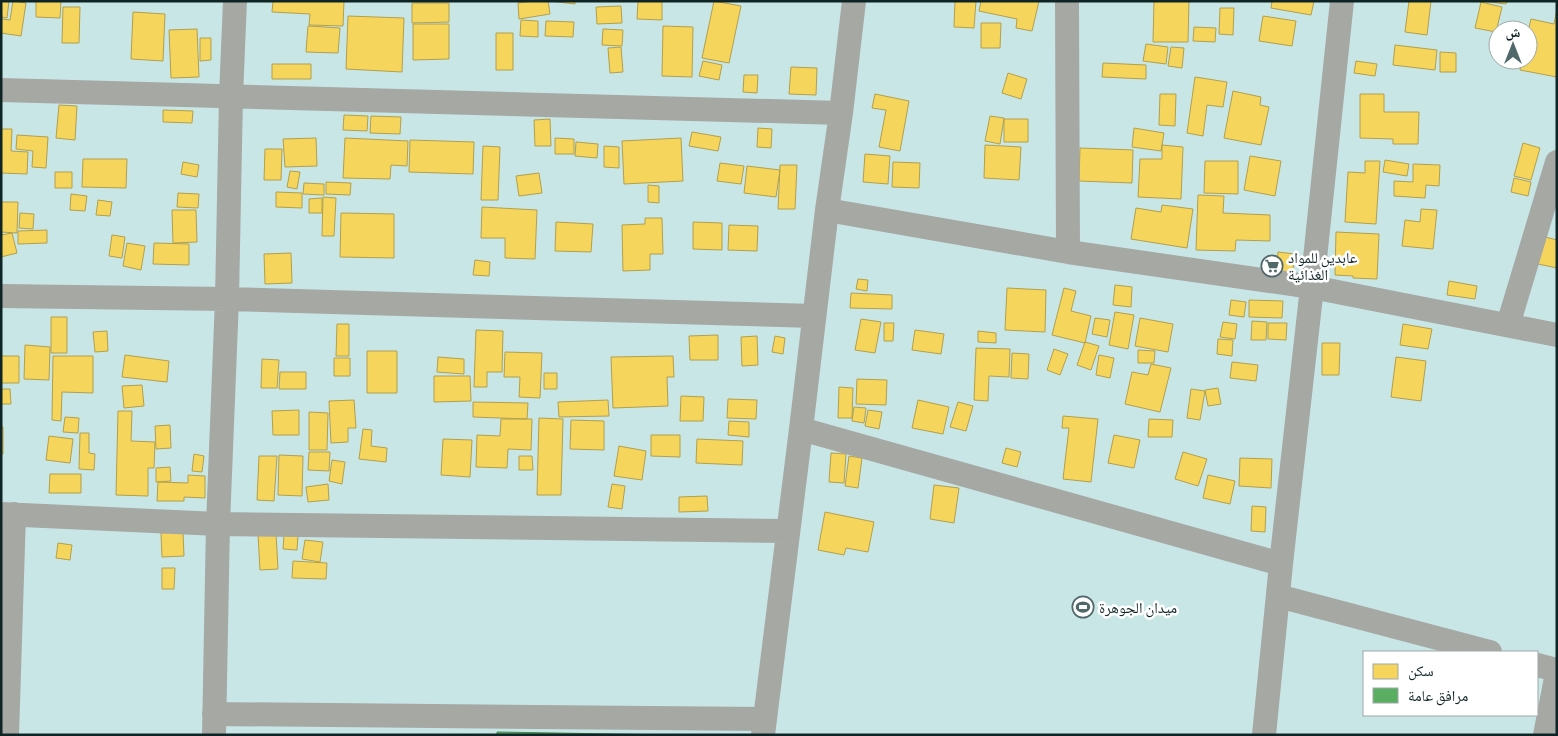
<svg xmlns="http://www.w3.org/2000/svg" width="1558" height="736" viewBox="0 0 1558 736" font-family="Commissioner,'Noto Naskh Arabic',sans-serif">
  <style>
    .homes { fill: #f6d55c; stroke: #b1a04c }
    .public { fill: #5aae61; stroke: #44854f }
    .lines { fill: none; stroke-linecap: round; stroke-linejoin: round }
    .minor { stroke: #a6a8a4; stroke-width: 24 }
    .labels { text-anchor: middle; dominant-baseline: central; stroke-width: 5; stroke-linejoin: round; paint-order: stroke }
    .poi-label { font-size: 15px; fill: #0f2425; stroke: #fff; text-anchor: start }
  </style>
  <rect width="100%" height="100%" fill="#c9e6e7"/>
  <!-- homes -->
  <path class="homes" d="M 1,1 L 9,1 L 7,18 L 1,17 Z
    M 13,1 L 26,3 L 21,36 L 1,33 L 2,19 L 10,20 Z
    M 36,1 L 61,1 L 60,18 L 36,17 Z
    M 273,1 L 344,1 L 343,26 L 309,25 L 310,14 L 272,12 Z
    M 533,1 L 548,1 L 550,14 L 519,19 L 518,3 Z
    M 550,1 L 575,1 L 575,4 Z
    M 638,1 L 662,1 L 662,20 L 637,19 Z
    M 714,1 L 741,6 L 729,63 L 702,58 Z
    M 955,1 L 976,1 L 974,28 L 954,27 Z
    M 981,1 L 1039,1 L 1032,31 L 1016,28 L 1017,19 L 979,11 Z
    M 1154,1 L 1189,1 L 1188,42 L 1153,42 Z
    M 1272,1 L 1314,1 L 1311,15 L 1271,8 Z
    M 1409,1 L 1431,1 L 1427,35 L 1405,32 Z
    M 1482,1 L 1507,1 L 1506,4 Z
    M 1481,2 L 1502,7 L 1496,32 L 1475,28 Z
    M 412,3 L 449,3 L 449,22 L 412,23 Z
    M 621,6 L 622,23 L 597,24 L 596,7 Z
    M 63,7 L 80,7 L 79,43 L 62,43 Z
    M 1220,8 L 1234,8 L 1233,35 L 1219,34 Z
    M 1557,9 L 1557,77 L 1520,70 L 1522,60 L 1528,60 L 1528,32 L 1531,19 L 1554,24 Z
    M 133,12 L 165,14 L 163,61 L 131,59 Z
    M 348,16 L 404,18 L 402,72 L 346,69 Z
    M 1263,16 L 1296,21 L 1292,46 L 1259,41 Z
    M 521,20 L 538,21 L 538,37 L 520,36 Z
    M 546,21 L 574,22 L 573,37 L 545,36 Z
    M 981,23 L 1001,23 L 1000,48 L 981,48 Z
    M 413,24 L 449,24 L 449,59 L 413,60 Z
    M 308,26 L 340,28 L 338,53 L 306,52 Z
    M 663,26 L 693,27 L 692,77 L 662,76 Z
    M 1194,27 L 1216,28 L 1215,42 L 1193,41 Z
    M 197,29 L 199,77 L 171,78 L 169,30 Z
    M 603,29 L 623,30 L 622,46 L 602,45 Z
    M 496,33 L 513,33 L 513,70 L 496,70 Z
    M 200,38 L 211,38 L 211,60 L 200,61 Z
    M 1146,44 L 1168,47 L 1166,64 L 1143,61 Z
    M 1395,45 L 1437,50 L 1435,70 L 1393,65 Z
    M 621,47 L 623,72 L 610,73 L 608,48 Z
    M 1171,47 L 1184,48 L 1182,68 L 1168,66 Z
    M 1440,52 L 1456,53 L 1456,72 L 1440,72 Z
    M 703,61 L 722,65 L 719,80 L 699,76 Z
    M 1356,61 L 1377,64 L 1375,76 L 1354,73 Z
    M 1103,63 L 1146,65 L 1146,79 L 1102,77 Z
    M 272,64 L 311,64 L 311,79 L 272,79 Z
    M 791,67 L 817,68 L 816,95 L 789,94 Z
    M 1008,73 L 1027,79 L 1021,99 L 1002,93 Z
    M 744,75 L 758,75 L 757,93 L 743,92 Z
    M 1195,77 L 1227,82 L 1223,107 L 1207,105 L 1203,136 L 1187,133 Z
    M 1233,91 L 1261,97 L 1260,105 L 1269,107 L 1261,145 L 1224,138 Z
    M 875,94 L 909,101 L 900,151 L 879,147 L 886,110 L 872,108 Z
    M 1160,94 L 1176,94 L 1175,126 L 1159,125 Z
    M 1360,94 L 1384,94 L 1384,112 L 1419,112 L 1418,144 L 1393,144 L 1393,139 L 1360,138 Z
    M 59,105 L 77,106 L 75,140 L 56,138 Z
    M 163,110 L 193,111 L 192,123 L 163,122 Z
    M 344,115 L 368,116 L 367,131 L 343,130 Z
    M 371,116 L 401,117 L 400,134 L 370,133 Z
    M 990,116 L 1004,118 L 1000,144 L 985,141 Z
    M 550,119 L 551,146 L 535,146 L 534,120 Z
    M 1004,119 L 1028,119 L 1028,142 L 1004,142 Z
    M 758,128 L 772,129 L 771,148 L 757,147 Z
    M 1134,128 L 1164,133 L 1161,151 L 1132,147 Z
    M 1,129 L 12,129 L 11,151 L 28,152 L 27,174 L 1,173 Z
    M 692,132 L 721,137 L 718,151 L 689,146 Z
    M 17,135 L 48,137 L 46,168 L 32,167 L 33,151 L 16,149 Z
    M 316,138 L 317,166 L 285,167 L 283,139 Z
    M 345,138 L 408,141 L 407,166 L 391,165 L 390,179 L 343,178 Z
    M 555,138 L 574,139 L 574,154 L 555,154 Z
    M 681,138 L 683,181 L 624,184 L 622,141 Z
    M 410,140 L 474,142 L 473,174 L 409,172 Z
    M 576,142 L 598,144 L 597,158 L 575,156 Z
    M 1523,143 L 1540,148 L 1531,180 L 1514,176 Z
    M 985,145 L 1021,147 L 1019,180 L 984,178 Z
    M 1162,145 L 1183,147 L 1181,199 L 1138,197 L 1140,159 L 1162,159 Z
    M 483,146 L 500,147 L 498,200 L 481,200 Z
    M 604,146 L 619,147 L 619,168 L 604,167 Z
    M 1080,148 L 1133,150 L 1132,183 L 1079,181 Z
    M 265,149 L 282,149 L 281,180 L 264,180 Z
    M 865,154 L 890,156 L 888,184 L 863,182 Z
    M 1250,156 L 1281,161 L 1275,196 L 1244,190 Z
    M 83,159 L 127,159 L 126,188 L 82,187 Z
    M 1385,160 L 1409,164 L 1407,176 L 1383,172 Z
    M 1205,161 L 1238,161 L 1238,194 L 1204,193 Z
    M 1365,161 L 1380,161 L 1376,224 L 1345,222 L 1348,172 L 1365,173 Z
    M 183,162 L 199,165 L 197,177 L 181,174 Z
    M 893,162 L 920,163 L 919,188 L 892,187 Z
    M 720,163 L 744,166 L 741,184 L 717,181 Z
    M 1413,164 L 1440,165 L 1439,186 L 1426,185 L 1425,198 L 1394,196 L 1394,181 L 1413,182 Z
    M 780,165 L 797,165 L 795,209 L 778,209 Z
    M 747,166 L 780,170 L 776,197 L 744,193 Z
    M 290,171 L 300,172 L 297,189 L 287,187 Z
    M 55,172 L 72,172 L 72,188 L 55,188 Z
    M 539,173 L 542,193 L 519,196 L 516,176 Z
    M 1514,178 L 1531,182 L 1528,196 L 1511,192 Z
    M 326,182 L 351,183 L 350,195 L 326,194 Z
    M 304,183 L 324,184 L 324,195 L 303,194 Z
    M 648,185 L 659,186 L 659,203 L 648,202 Z
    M 276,192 L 302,193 L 302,208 L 276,207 Z
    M 178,193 L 199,194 L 198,208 L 177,207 Z
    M 71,194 L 87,196 L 85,211 L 70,210 Z
    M 1198,195 L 1224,196 L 1223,213 L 1270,215 L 1270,241 L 1236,240 L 1235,251 L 1196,250 Z
    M 323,197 L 336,198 L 334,236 L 322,236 Z
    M 322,198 L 322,213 L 309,213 L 309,199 Z
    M 98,200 L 112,202 L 110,216 L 96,215 Z
    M 1,202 L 18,202 L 17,233 L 1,232 Z
    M 1162,205 L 1193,209 L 1187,248 L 1131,239 L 1136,208 L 1161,212 Z
    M 482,207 L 537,210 L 535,259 L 505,258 L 505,238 L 481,238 Z
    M 1421,209 L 1437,210 L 1433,249 L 1402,246 L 1405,220 L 1420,222 Z
    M 172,210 L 196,210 L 197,242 L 173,243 Z
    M 20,213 L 34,214 L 33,229 L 19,228 Z
    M 341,213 L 394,214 L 394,258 L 340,257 Z
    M 645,218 L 662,218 L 663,254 L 650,254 L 650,270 L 623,271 L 622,225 L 645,224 Z
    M 556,222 L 593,224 L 591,252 L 555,251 Z
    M 693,222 L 722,223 L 722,250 L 693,249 Z
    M 729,225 L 758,226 L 757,251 L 728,250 Z
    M 47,230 L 47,243 L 18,244 L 18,231 Z
    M 1336,232 L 1379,234 L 1377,279 L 1353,278 L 1353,276 L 1335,275 Z
    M 12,233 L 17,253 L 1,257 L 1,235 Z
    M 112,235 L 125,237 L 122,258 L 109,256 Z
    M 1545,237 L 1557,240 L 1557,268 L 1538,264 Z
    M 127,243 L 145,246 L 141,270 L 123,266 Z
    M 154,243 L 189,244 L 189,265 L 153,264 Z
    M 1278,252 L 1295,254 L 1292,276 L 1276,274 Z
    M 291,253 L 292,283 L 265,284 L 264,254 Z
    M 475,260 L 490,262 L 489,276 L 473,275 Z
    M 858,279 L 868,280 L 867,291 L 856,289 Z
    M 1449,281 L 1477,286 L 1475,299 L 1447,295 Z
    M 1115,285 L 1132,287 L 1131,307 L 1113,305 Z
    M 1007,288 L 1046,290 L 1045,332 L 1005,330 Z
    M 1064,288 L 1076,291 L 1071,311 L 1091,316 L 1085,343 L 1052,335 Z
    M 851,293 L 892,295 L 892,309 L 850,308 Z
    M 1231,300 L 1246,302 L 1244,317 L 1229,315 Z
    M 1249,300 L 1283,301 L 1282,318 L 1249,317 Z
    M 1115,312 L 1134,315 L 1128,349 L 1109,345 Z
    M 51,317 L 67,317 L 67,353 L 51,353 Z
    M 1095,318 L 1110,320 L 1107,337 L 1092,334 Z
    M 1140,318 L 1173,324 L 1168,352 L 1135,346 Z
    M 861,319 L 881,322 L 875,353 L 855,350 Z
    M 1252,321 L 1267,322 L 1266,340 L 1251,340 Z
    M 1223,322 L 1237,324 L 1235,339 L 1220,337 Z
    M 884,323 L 894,323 L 893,341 L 884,341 Z
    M 1268,323 L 1287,323 L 1286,340 L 1268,339 Z
    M 337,324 L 349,324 L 349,356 L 336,356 Z
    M 1403,324 L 1432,329 L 1428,349 L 1400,345 Z
    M 476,330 L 503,331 L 502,372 L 487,372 L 487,387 L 474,387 Z
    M 915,330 L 944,334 L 941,354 L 912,350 Z
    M 107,331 L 108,351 L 95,352 L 93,332 Z
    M 978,331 L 996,333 L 996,343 L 978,342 Z
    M 718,335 L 718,360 L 690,360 L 689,336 Z
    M 757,336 L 758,365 L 742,366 L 741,337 Z
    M 775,336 L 785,338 L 783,354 L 772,352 Z
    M 1218,339 L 1233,340 L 1232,356 L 1217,354 Z
    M 1085,342 L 1099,346 L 1091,370 L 1077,365 Z
    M 1322,343 L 1340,343 L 1339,375 L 1322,375 Z
    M 25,345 L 50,347 L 49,380 L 24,379 Z
    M 976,348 L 1010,349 L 1009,377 L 989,376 L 988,401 L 974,400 Z
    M 1054,349 L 1068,354 L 1060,375 L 1047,370 Z
    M 1138,350 L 1155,351 L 1154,363 L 1138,363 Z
    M 367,351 L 397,351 L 397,393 L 367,393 Z
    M 505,352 L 542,353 L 540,398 L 519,397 L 520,377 L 504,377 Z
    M 1012,353 L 1029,354 L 1028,379 L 1011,378 Z
    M 125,355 L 169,361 L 167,382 L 122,377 Z
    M 1099,355 L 1114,358 L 1110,378 L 1096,375 Z
    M 1,356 L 19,356 L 19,383 L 1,383 Z
    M 53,356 L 93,356 L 93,393 L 62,392 L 61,421 L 52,420 Z
    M 673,356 L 674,377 L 667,377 L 668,406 L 613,408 L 611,357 Z
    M 438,357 L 464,359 L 464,374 L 437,372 Z
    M 1396,357 L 1426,361 L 1421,401 L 1391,397 Z
    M 334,358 L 350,358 L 350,376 L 334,376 Z
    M 262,359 L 279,360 L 277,388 L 261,388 Z
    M 1232,362 L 1258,365 L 1256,381 L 1230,378 Z
    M 1151,364 L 1171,368 L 1160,412 L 1125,404 L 1132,372 L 1148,375 Z
    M 280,372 L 306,372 L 306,389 L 279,389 Z
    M 544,373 L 557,373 L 557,389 L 544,389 Z
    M 434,376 L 470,376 L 471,401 L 434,402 Z
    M 857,379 L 887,380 L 886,405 L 856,404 Z
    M 142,385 L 144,406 L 124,408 L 122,386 Z
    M 839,387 L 853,388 L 852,418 L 838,418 Z
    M 1218,388 L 1221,404 L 1208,406 L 1205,390 Z
    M 1,389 L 10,389 L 11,404 L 1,404 Z
    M 1191,389 L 1205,391 L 1200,420 L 1187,418 Z
    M 681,396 L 704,397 L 703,421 L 680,421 Z
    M 728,399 L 757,400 L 756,419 L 727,418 Z
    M 354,400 L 356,428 L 348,428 L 348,442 L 331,443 L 329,401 Z
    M 608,400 L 609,416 L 559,417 L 558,402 Z
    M 918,400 L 949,407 L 943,434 L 912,428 Z
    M 473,402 L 528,403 L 527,419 L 473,417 Z
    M 958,402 L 973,406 L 966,431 L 950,427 Z
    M 854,407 L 866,408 L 864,423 L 852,421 Z
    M 299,410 L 299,435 L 273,435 L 272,411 Z
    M 868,410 L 882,412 L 879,429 L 865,426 Z
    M 118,411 L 132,411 L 131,441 L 155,442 L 154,468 L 148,468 L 148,496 L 116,495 Z
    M 309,412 L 328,413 L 327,450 L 309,450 Z
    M 1063,416 L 1098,419 L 1091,482 L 1063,479 L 1069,428 L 1062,428 Z
    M 65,417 L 79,418 L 78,433 L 63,432 Z
    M 539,418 L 563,419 L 561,495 L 537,495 Z
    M 501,419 L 532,419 L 531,450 L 508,449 L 507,468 L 476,467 L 477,435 L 500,436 Z
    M 1149,419 L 1173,420 L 1172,437 L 1148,437 Z
    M 571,420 L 604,421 L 604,450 L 570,449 Z
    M 729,421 L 749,422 L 749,437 L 728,435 Z
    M 170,425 L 171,448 L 156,449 L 155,426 Z
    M 1,427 L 3,427 L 3,454 L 1,454 Z
    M 363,429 L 372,430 L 371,446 L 387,448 L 386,462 L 359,459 Z
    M 80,433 L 89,433 L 89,453 L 95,454 L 94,470 L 79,469 Z
    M 651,435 L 680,435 L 680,457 L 651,456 Z
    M 1114,435 L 1140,440 L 1134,468 L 1108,463 Z
    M 49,436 L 73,439 L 70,463 L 46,460 Z
    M 443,439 L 472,440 L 470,477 L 441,475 Z
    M 697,439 L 743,441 L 742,465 L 696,463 Z
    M 619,446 L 646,451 L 642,480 L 614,476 Z
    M 1006,448 L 1021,452 L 1017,467 L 1002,463 Z
    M 309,452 L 330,452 L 329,471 L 308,470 Z
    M 1183,452 L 1207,459 L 1198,486 L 1175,479 Z
    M 831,453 L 846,454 L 844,483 L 829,482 Z
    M 194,454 L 204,456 L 202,472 L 192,471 Z
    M 279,455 L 303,456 L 302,496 L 278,495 Z
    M 259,456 L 277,456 L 274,501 L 257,500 Z
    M 519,456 L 532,456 L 533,470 L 519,470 Z
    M 849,456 L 862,458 L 858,488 L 845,486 Z
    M 1240,458 L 1272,459 L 1271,488 L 1239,486 Z
    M 332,460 L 345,462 L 342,484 L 329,481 Z
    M 170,467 L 171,481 L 156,482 L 156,468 Z
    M 50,474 L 81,474 L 81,493 L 49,493 Z
    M 188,475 L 205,476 L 205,498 L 184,497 L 184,501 L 157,501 L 158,482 L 188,483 Z
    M 1208,475 L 1235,481 L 1230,504 L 1203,498 Z
    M 328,484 L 329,500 L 308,502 L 306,487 Z
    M 612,484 L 625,486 L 622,509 L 608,507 Z
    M 934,485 L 959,488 L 954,523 L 930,519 Z
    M 707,496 L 708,511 L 679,512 L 679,497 Z
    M 1252,506 L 1266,507 L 1265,532 L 1251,531 Z
    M 825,512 L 874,522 L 868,552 L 846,548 L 844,555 L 818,550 Z
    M 183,532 L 184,556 L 162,557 L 161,533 Z
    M 276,533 L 278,569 L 260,570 L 258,534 Z
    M 284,534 L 298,535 L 297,550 L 283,549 Z
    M 305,540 L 323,542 L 320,562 L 302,559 Z
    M 58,543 L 72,545 L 70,560 L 56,558 Z
    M 293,561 L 327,563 L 326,579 L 292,578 Z
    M 162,568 L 175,568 L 174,589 L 162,589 Z"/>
  <!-- public -->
  <path class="public" d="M 497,732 L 672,735 L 497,735 Z"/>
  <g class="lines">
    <!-- minor -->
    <path class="minor" d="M 1067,1 L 1068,252
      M 1,90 L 841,113
      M 827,210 L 1068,252 L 1312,287 L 1557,335
      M 1,296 L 227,299 L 814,316
      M 1508,325 L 1557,162
      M 801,429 L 1281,564
      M 1,514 L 218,524 L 788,531
      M 1278,596 L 1490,652
      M 1537,665 L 1557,670
      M 214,714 L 764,719
      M 7,735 L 14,514
      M 214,735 L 218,524 L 227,299 L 231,96 L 235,1
      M 763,735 L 801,429 L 827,210 L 841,113 L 854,1
      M 1264,735 L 1281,564 L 1312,287 L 1342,1
      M 1545,735 L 1557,673"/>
  </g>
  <!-- icons -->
  <defs>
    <g id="supermarket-ring" transform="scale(1.125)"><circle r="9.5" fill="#fff" stroke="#506869" stroke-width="1.5"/><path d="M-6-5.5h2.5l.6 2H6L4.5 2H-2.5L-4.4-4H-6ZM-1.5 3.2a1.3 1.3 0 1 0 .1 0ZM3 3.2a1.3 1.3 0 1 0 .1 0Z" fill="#506869"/></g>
    <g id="stadium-ring" transform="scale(1.125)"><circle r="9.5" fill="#fff" stroke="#506869" stroke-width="1.5"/><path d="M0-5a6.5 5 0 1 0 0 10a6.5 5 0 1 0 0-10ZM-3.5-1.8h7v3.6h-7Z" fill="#506869"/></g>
  </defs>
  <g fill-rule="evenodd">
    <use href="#supermarket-ring" x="1272" y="266"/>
    <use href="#stadium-ring" x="1083" y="607"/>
  </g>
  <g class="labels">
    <!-- poi labels -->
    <g class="poi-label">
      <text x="1288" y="257">عابدين للمواد<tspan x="1288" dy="17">الغذائية</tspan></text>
      <text x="1099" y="607">ميدان الجوهرة</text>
    </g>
  </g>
  <!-- border -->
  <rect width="1558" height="736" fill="none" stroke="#0f2425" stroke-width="5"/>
  <!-- legend -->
  <rect x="1363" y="651" width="175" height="65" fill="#ffffff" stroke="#9fa7a8"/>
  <rect x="1373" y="664" width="25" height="15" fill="#f6d55c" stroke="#9fa7a8"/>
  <text x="1408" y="676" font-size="15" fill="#0f2425">سكن</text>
  <rect x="1373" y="688" width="25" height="15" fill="#5aae61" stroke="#9fa7a8"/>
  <text x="1408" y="701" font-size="15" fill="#0f2425">مرافق عامة</text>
  <!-- north arrow -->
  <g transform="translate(1513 45)"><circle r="24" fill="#ffffff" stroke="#9fa7a8"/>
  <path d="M0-4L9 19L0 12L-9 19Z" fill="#506869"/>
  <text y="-8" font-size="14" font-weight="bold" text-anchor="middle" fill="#0f2425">ش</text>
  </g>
</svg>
